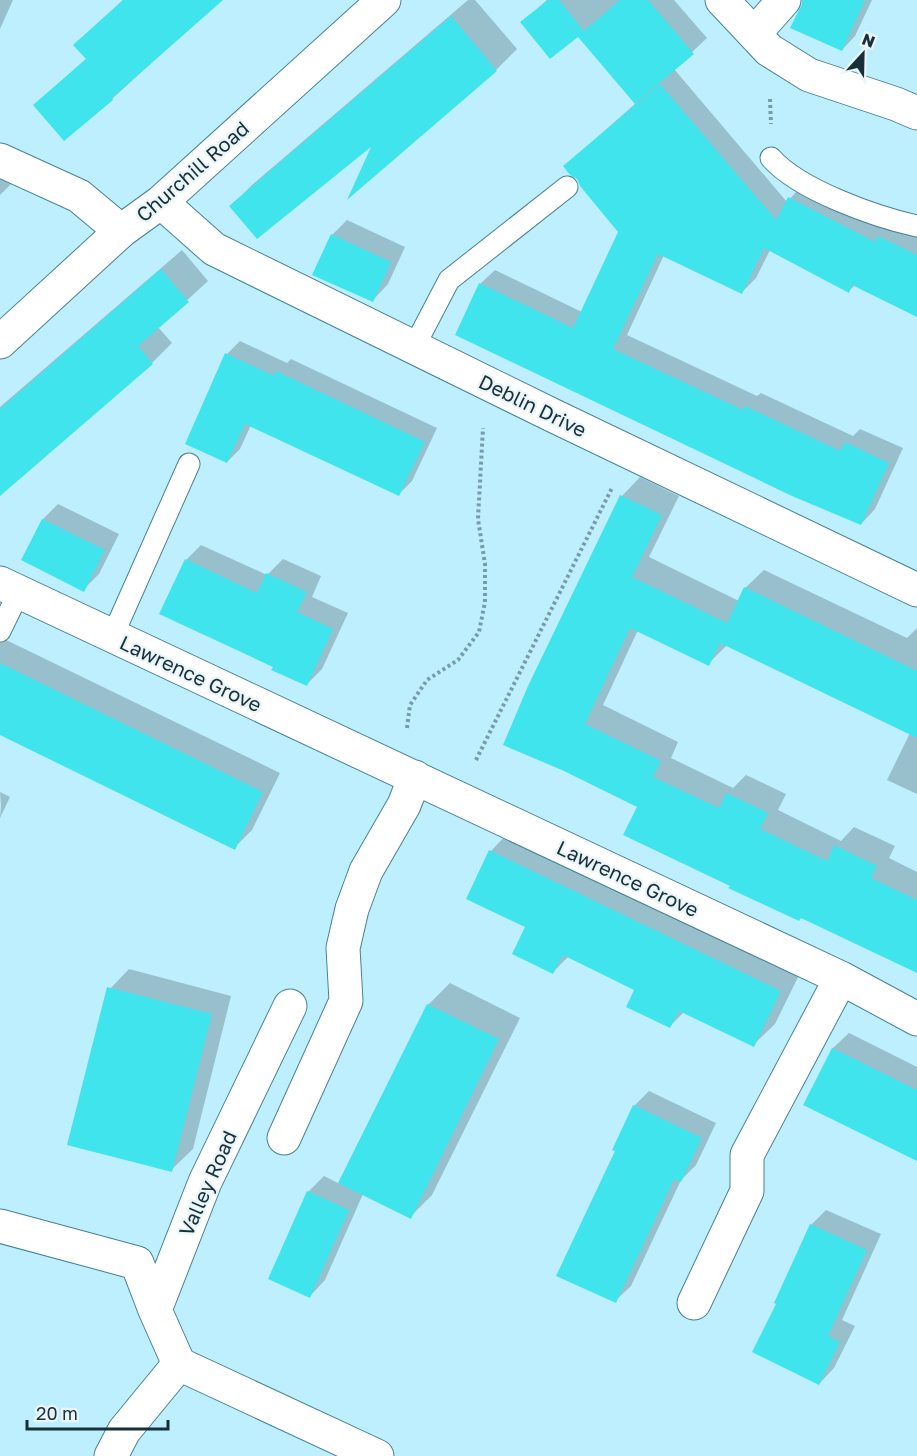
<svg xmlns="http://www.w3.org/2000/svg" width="917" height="1456" viewBox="0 0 917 1456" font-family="'Golos Text',sans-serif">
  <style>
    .shadow { fill: #0003 }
    .building { fill: #40e4ec }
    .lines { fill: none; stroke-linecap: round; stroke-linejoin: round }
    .lane-casing { stroke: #468294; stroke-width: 23 }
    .street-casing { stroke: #468294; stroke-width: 35 }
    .path { stroke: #769ca9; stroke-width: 4; stroke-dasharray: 3 3; stroke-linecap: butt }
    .lane { stroke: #fff; stroke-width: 21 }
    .street { stroke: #fff; stroke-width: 33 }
    .labels { text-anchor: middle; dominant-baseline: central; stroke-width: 4.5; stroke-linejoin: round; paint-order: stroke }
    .street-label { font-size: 20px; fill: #173037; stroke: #e9f5f9 }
  </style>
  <rect width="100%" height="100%" fill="#beefff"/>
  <!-- shadow -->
  <path class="shadow" d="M 0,0 L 13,0 L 0,29 Z
    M 123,0 L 220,0 L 112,99 L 35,105 L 87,58 L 75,45 Z
    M 468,0 L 475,0 L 517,49 L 496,70 L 351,194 L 375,141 L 231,206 L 252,185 Z
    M 547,0 L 674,0 L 707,38 L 674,69 L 787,202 L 804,183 L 917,233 L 917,315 L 855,285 L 849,291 L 770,250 L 756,278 L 741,293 L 664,255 L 627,335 L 757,396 L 761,393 L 853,436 L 860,429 L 903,448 L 875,509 L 861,524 L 480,284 L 495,270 L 582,312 L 620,231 L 578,178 L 565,166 L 636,103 L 578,35 L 522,22 Z
    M 804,0 L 872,0 L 855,36 L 842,50 Z
    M 0,169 L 12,183 L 0,195 Z
    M 347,220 L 405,247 L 388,284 L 373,300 L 332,235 Z
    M 182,250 L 208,281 L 158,327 L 172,343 L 152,363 L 9,487 L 0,477 L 0,407 Z
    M 240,341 L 287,363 L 291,359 L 437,428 L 412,481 L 399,494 L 251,425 L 240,449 L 227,462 L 227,354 Z
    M 640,477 L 679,496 L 649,557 L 739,601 L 745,588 L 764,570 L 907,638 L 917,628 L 917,794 L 887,780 L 910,733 L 727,645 L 708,664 L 638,630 L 603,705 L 678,742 L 671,758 L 733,788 L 746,775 L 786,794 L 778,810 L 841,841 L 854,827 L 895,846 L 889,858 L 917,872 L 917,972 L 732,885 L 639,806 L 564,769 L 622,496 Z
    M 58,504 L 119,534 L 99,574 L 83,590 L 23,560 L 43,519 Z
    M 201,545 L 267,575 L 283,559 L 321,576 L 312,597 L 348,613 L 322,669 L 307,684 L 186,560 Z
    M 0,637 L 280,773 L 252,830 L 234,848 L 0,734 Z
    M 0,792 L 10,797 L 0,818 L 1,806 Z
    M 512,829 L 802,969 L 775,1024 L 753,1045 L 684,1012 L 670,1026 L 636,989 L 569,956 L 553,972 L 527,926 L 468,898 L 491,851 Z
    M 129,969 L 231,996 L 193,1149 L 171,1170 L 108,991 Z
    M 450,983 L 520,1018 L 432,1195 L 410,1217 L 363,1194 L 325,1280 L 310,1296 L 308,1192 L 324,1176 L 340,1184 L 428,1005 Z
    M 849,1033 L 917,1067 L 917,1155 L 805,1104 L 833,1048 Z
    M 649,1091 L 716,1123 L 696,1165 L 681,1180 L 631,1286 L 615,1301 L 617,1150 L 634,1106 Z
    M 826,1210 L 881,1234 L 842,1320 L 855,1326 L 834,1368 L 819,1384 L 811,1225 Z"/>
  <!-- building -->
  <path class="building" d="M 123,0 L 223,0 L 112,98 L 113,100 L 64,141 L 33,105 L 86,59 L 73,45 Z
    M 548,0 L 559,0 L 584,31 L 620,0 L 648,0 L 694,54 L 635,104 L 578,37 L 550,59 L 520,22 Z
    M 802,0 L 865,0 L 842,51 L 790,28 L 802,4 Z
    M 451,16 L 497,71 L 347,200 L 371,147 L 257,239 L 229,206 Z
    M 660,84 L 776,220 L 788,197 L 875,242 L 878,236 L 917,255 L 917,317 L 852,285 L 849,293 L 764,248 L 742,294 L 658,254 L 613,349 L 743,410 L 745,406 L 840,451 L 845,442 L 889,463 L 861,525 L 792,496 L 455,335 L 479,283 L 573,328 L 618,232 L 580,186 L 577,179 L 570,175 L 563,166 Z
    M 331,234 L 391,262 L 373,302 L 312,275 Z
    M 161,269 L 189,302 L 138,346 L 153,364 L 0,496 L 0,409 Z
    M 225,353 L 274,376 L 276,371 L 425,442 L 399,496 L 245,424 L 227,463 L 185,444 Z
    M 620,495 L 662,515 L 632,577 L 727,623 L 744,587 L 917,671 L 917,738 L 720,643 L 709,666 L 630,628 L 585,724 L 661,761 L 653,777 L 719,808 L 726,793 L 768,813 L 760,829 L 827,861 L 834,845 L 877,866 L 871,878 L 917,900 L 917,973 L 801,918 L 799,921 L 728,888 L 730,886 L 623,835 L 637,807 L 564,771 L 503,745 L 528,686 Z
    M 42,519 L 105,550 L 84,592 L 21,560 Z
    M 185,559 L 257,593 L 266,573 L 307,592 L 297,612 L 333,629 L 307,686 L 271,670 L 273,667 L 159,614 Z
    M 0,663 L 263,792 L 235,850 L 0,735 Z
    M 489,850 L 781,991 L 754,1047 L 679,1011 L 670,1028 L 626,1007 L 634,990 L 563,955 L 553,974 L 512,954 L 525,927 L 466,899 Z
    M 107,987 L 212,1014 L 172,1172 L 67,1145 Z
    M 427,1004 L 499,1039 L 411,1219 L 338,1183 Z
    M 832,1048 L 917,1090 L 917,1161 L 803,1105 Z
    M 633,1105 L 702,1138 L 681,1182 L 674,1179 L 616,1303 L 556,1276 L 615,1151 L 612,1150 Z
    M 307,1191 L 349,1210 L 310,1298 L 268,1279 Z
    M 810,1224 L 867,1250 L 828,1336 L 840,1342 L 819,1385 L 752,1352 L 776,1304 L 774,1303 Z"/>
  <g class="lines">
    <!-- lane casing -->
    <g class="lane-casing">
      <path id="lane" d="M 771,158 C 799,190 876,217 917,226
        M 414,347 L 449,280 L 567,187
        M 0,631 L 19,592
        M 112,637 L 189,464"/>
    </g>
    <!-- street casing -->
    <g class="street-casing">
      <path id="street" d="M 722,0 L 769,50 L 809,75 L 896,104 L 917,113
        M 754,34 L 784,0
        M 0,160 L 79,196 L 121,231
        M 161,202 L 214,249 L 554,416 L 917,590
        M 0,342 L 121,231 L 161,202 L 384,0
        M 0,583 L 841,978 L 917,1019
        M 284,1138 L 346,1001 L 343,948 L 352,909 L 366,871 L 404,805 L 415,777
        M 0,1226 L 137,1263 L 155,1310 L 179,1364 L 377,1456
        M 694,1303 L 747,1191 L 747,1155 L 841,978
        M 155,1310 L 205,1182 L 290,1006
        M 111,1456 L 124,1431 L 179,1364"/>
    </g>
    <!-- path -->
    <path class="path" d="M 770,99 L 771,124
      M 407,728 L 410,705 L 427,680 L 458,660 L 479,632 L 485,602 L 485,564 L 478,519 L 483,428
      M 476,760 L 612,488"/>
    <!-- lane -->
    <use href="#lane" class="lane"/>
    <!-- street -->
    <use href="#street" class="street"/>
  </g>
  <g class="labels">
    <!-- street labels -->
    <g class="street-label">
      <text transform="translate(192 171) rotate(-41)">Churchill Road</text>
      <text transform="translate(533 405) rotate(26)">Deblin Drive</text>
      <text transform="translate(191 673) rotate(25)">Lawrence Grove</text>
      <text transform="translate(628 878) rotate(25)">Lawrence Grove</text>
      <text transform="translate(207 1183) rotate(-66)">Valley Road</text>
    </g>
  </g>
  <!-- north arrow -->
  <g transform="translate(863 54) rotate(22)" stroke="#e9f5f9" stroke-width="4.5" paint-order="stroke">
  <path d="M0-4.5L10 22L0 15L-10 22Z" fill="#173037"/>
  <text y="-9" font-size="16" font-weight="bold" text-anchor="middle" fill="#173037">N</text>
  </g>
  <!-- scale -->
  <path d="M27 1420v9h141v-9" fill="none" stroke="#173037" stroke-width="3"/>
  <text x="36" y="1420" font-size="18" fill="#173037" stroke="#e9f5f9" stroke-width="4.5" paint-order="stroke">20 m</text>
</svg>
